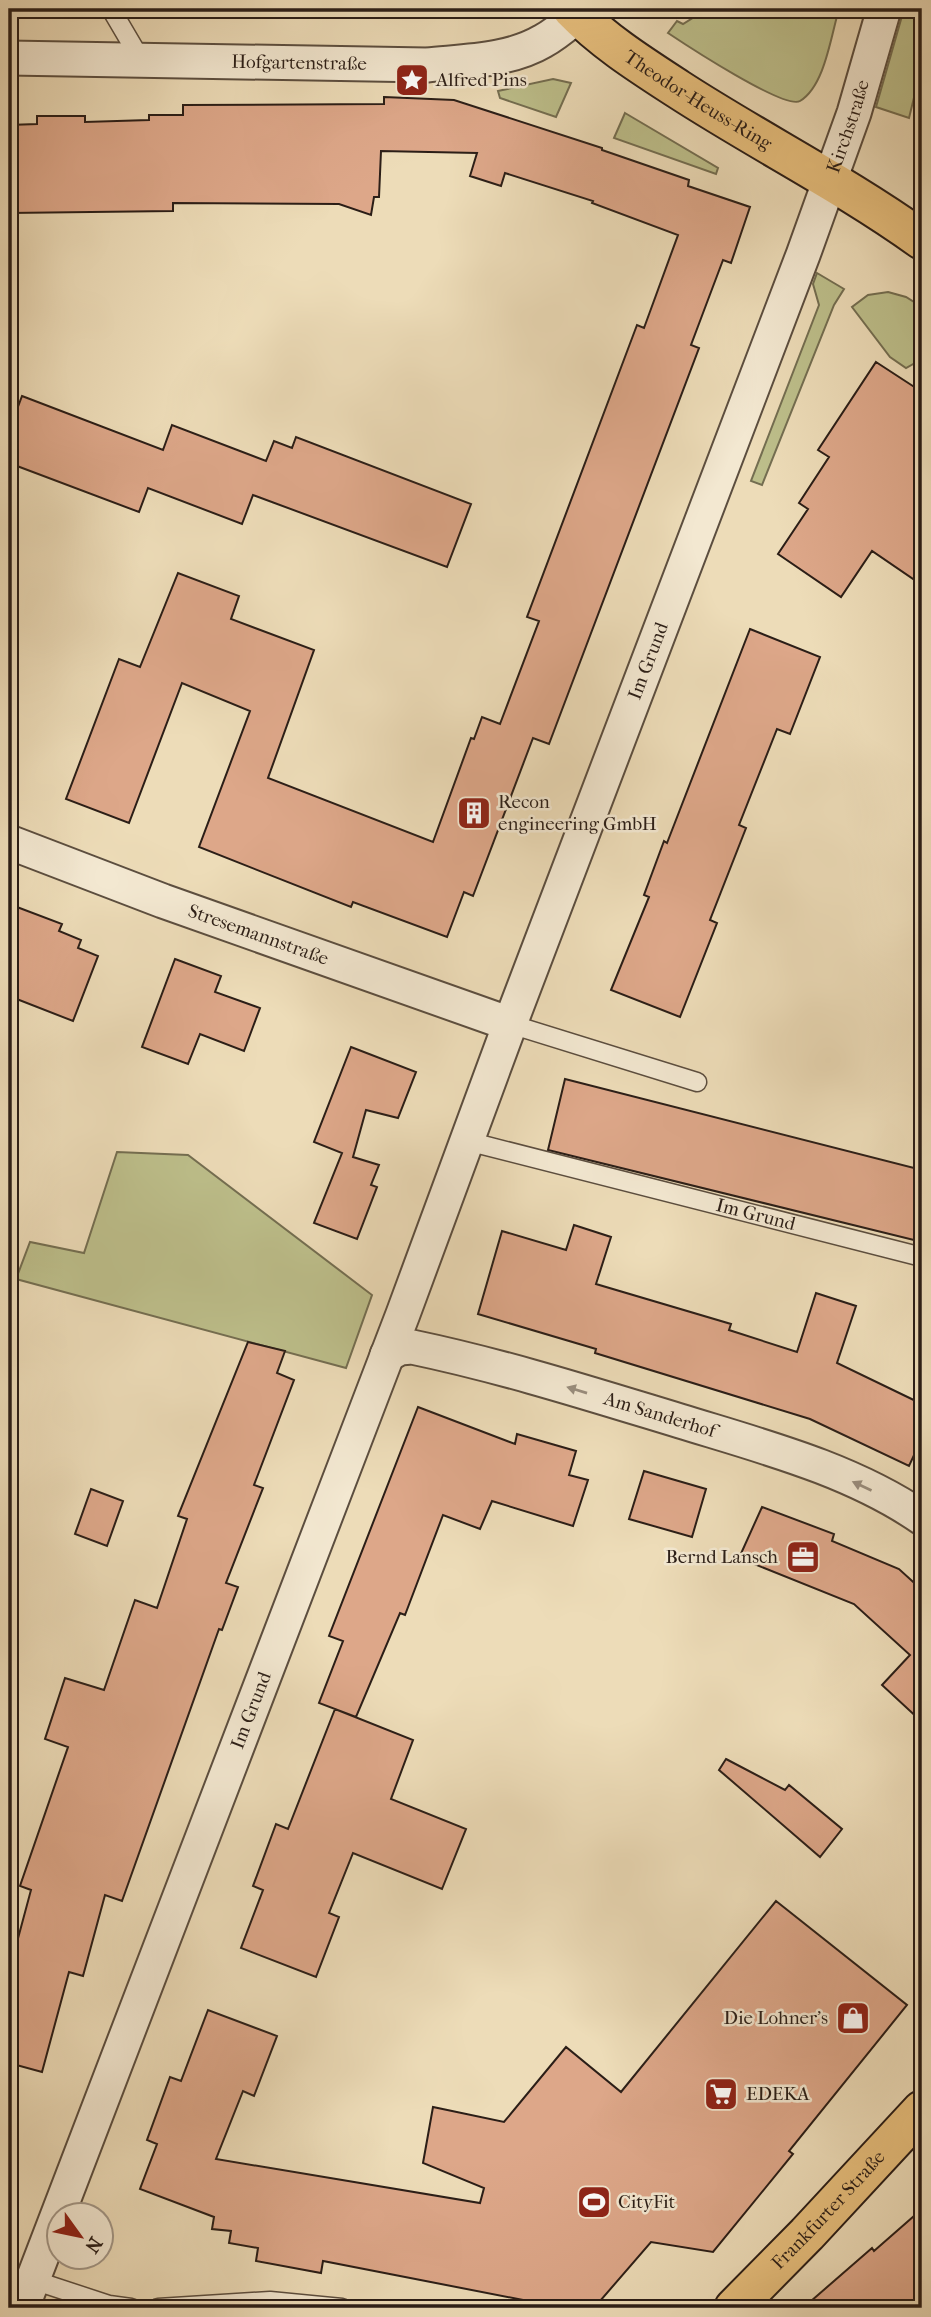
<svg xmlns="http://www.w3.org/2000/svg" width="931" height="2317" viewBox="0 0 931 2317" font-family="'IM FELL French Canon',serif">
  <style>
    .green { fill: #bdbf8b; stroke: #746e51; stroke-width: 2 }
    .building { fill: #dda789; stroke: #2b1e17; stroke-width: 2 }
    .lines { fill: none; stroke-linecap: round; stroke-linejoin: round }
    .lane-casing { stroke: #5c4e3f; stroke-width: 21 }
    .street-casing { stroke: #5c4e3f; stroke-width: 37 }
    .primary-casing { stroke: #2b1e17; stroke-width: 42 }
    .lane { stroke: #f3e8d1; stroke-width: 18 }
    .street { stroke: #f3e8d1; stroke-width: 33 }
    .primary { stroke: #e6be7c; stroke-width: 38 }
    .oneway { fill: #998d7d }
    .labels { text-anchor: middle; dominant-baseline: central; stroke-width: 5; stroke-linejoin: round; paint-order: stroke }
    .street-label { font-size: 19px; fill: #2b1e17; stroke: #f3e8d1 }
    .poi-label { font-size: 19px; fill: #2b1e17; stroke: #f3e8d1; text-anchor: start }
  </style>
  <rect width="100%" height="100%" fill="#eddcb8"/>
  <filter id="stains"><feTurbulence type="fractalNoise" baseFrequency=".00286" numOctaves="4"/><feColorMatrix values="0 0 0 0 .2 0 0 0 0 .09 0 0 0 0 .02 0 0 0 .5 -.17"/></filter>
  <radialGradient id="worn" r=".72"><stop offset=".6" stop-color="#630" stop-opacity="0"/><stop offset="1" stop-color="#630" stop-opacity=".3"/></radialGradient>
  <!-- green -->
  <path class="green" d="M 707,9 L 839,9 C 831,35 825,86 800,101 C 785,110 686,45 668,33 L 677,21 L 683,24 Z
    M 904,9 L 922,9 L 922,65 L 909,118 L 876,107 Z
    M 553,79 L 571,83 L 556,117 L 500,98 L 498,91 Z
    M 625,113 L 718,168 L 716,174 L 614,138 Z
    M 817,273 L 844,289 L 834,305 L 762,485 L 751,481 L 819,305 L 813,284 Z
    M 888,292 L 906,297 L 922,307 L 922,359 L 906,368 L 890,357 L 852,307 L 868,295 Z
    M 117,1152 L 188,1155 L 372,1295 L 346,1368 L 16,1279 L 30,1242 L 84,1253 Z"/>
  <!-- building -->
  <path class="building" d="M 384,97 L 454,100 L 602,148 L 602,150 L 689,180 L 688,186 L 750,207 L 731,263 L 723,260 L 703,313 L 691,345 L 699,348 L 549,744 L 533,738 L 473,896 L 464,892 L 447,937 L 353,902 L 351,907 L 199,847 L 250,711 L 182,683 L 129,823 L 66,799 L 119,659 L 140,667 L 178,573 L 239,596 L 231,619 L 314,650 L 268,778 L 433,842 L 471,738 L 474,739 L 482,717 L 500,724 L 539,621 L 527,617 L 637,325 L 644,328 L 678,235 L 592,203 L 593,201 L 505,173 L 501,186 L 470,176 L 477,153 L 381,151 L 379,197 L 374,197 L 371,215 L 339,204 L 173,203 L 173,211 L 9,213 L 9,125 L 37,124 L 37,116 L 85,116 L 85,122 L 149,120 L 149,115 L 183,115 L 183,105 L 384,104 Z
    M 876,362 L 922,392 L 922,585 L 872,551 L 841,597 L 778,554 L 808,509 L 799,503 L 829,457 L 818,450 Z
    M 22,396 L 163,450 L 172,425 L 266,461 L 274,441 L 292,448 L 296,437 L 471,504 L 447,567 L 253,495 L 242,524 L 148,488 L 139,512 L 9,463 L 9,431 Z
    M 750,629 L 820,657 L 790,734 L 777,729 L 739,825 L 746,828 L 710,920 L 717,923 L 680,1017 L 611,990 L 649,897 L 644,895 L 664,841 L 667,843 Z
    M 9,904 L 62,924 L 59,931 L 81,940 L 78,948 L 98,956 L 73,1021 L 9,996 Z
    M 175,959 L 221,976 L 215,992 L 260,1008 L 244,1051 L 200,1034 L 188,1064 L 142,1047 Z
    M 351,1047 L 416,1072 L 398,1118 L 366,1110 L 353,1157 L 379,1165 L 371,1185 L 377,1187 L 357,1239 L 314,1223 L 342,1153 L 314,1142 Z
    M 565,1079 L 922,1170 L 922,1242 L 548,1150 Z
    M 574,1225 L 611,1237 L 596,1284 L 731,1324 L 729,1330 L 797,1352 L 816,1293 L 856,1306 L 837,1363 L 922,1404 L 922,1438 L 909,1466 L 810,1419 L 595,1353 L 596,1349 L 478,1314 L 502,1231 L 566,1250 Z
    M 248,1342 L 285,1351 L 277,1373 L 294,1380 L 254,1485 L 263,1488 L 226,1583 L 238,1587 L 222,1630 L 219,1629 L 122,1901 L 105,1895 L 83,1976 L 69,1972 L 42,2072 L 9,2063 L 9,1956 L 13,1957 L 31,1890 L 20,1886 L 68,1747 L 45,1739 L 65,1678 L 104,1690 L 135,1600 L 157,1608 L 187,1519 L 178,1516 Z
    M 418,1407 L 515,1444 L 517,1434 L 576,1451 L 569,1475 L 588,1480 L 573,1526 L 492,1501 L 480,1529 L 443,1515 L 405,1615 L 400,1613 L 356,1717 L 319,1703 L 343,1641 L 329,1636 Z
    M 644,1471 L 706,1489 L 692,1537 L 629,1519 Z
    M 91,1489 L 123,1501 L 107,1546 L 75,1534 Z
    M 762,1507 L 834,1534 L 832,1541 L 899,1569 L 922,1590 L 922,1722 L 882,1685 L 910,1655 L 854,1604 L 739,1558 Z
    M 335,1709 L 413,1740 L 391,1799 L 466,1829 L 442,1889 L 353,1853 L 329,1913 L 339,1917 L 316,1977 L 241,1948 L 263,1890 L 253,1886 L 276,1824 L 288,1829 Z
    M 726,1759 L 785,1790 L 789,1785 L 842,1829 L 820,1857 L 719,1770 Z
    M 776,1901 L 907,2005 L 789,2151 L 793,2154 L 713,2252 L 651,2242 L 594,2308 L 564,2308 L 323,2261 L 321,2273 L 256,2261 L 258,2248 L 229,2243 L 231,2231 L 212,2229 L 214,2217 L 140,2189 L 157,2144 L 147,2140 L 170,2077 L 181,2081 L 208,2010 L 277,2036 L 254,2096 L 243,2091 L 216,2159 L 480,2203 L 484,2188 L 423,2163 L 433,2107 L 504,2122 L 566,2047 L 621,2092 Z
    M 922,2209 L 922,2308 L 803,2308 L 872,2248 L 874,2251 Z"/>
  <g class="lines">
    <!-- lane casing -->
    <g class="lane-casing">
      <g id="lane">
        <path d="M 111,9 L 141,60"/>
        <path d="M 510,1024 L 697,1082"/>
        <path id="s1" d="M 467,1141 L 922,1257"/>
        <path d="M 33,2280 L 109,2305 L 131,2308"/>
        <path d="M 158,2308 L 270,2301 L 342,2308"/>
      </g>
    </g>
    <!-- street casing -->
    <g class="street-casing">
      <g id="street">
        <path id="s2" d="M 9,58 L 427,65 C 465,61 509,61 543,41 C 556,34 567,24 578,15"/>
        <path id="s3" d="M 9,842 L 163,901 L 510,1024"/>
        <path id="s4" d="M 387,1355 L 400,1348 L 412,1347 C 503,1366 591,1394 680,1421 C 761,1446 851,1469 922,1518"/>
        <path id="s5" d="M 22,2308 L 403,1314 L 510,1024 L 803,255 L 854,113 L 884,9"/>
      </g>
    </g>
    <!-- primary casing -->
    <g class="primary-casing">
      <g id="primary">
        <path id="s6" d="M 572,9 C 603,41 641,65 678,89 C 758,141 844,184 922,240"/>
        <path id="s7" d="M 734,2308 L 807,2234 L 922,2110"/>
      </g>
    </g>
    <!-- lane -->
    <use href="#lane" class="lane"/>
    <!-- street -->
    <use href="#street" class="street"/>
    <!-- primary -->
    <use href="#primary" class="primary"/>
  </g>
  <!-- one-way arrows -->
  <defs><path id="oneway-solid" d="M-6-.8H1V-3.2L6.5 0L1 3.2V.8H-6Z" transform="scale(1.75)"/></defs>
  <g class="oneway">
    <use href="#oneway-solid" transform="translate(577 1390) rotate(-163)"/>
    <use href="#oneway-solid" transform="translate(862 1486) rotate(-155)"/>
  </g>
  <!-- icons -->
  <defs>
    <g id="sight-square" transform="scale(1.75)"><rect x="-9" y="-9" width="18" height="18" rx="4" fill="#8f2418" stroke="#f3e8d1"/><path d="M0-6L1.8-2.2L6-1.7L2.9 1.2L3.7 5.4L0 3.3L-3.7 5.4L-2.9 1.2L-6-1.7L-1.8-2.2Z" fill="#fff"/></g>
    <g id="building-square" transform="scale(1.75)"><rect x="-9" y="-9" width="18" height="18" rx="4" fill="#8f2418" stroke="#f3e8d1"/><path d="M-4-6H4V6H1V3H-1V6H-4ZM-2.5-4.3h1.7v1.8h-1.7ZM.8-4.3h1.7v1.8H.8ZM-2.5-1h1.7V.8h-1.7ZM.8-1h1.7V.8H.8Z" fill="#fff"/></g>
    <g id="office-square" transform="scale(1.75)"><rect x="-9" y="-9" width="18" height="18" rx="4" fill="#8f2418" stroke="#f3e8d1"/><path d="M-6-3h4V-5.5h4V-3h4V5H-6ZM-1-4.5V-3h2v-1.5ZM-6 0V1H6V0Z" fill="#fff"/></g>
    <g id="shop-square" transform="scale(1.75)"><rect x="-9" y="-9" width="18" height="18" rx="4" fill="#8f2418" stroke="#f3e8d1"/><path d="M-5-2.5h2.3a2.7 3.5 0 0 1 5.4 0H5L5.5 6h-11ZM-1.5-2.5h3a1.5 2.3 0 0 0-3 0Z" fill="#fff"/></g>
    <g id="supermarket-square" transform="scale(1.75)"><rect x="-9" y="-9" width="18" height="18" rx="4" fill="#8f2418" stroke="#f3e8d1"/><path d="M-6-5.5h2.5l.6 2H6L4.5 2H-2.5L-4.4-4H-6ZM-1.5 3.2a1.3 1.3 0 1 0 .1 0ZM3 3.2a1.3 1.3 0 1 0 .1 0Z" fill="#fff"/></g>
    <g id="stadium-square" transform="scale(1.75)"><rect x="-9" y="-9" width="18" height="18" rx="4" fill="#8f2418" stroke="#f3e8d1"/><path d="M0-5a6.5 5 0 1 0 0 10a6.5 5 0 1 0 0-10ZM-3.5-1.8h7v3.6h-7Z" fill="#fff"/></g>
  </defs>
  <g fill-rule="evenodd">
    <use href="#sight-square" x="412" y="80"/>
    <use href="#building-square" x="474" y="813"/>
    <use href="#office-square" x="803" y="1557"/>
    <use href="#shop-square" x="853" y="2018"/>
    <use href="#supermarket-square" x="721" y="2094"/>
    <use href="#stadium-square" x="594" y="2202"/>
  </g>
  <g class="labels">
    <!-- street labels -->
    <g class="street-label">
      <text stroke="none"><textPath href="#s2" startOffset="290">Hofgartenstraße</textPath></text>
      <text stroke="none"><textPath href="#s6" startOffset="156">Theodor-Heuss-Ring</textPath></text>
      <text stroke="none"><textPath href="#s5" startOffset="2333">Kirchstraße</textPath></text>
      <text stroke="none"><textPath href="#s5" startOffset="1762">Im Grund</textPath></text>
      <text stroke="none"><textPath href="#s3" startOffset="266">Stresemannstraße</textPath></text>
      <text stroke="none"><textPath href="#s1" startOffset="298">Im Grund</textPath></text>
      <text stroke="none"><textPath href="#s4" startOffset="284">Am Sanderhof</textPath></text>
      <text stroke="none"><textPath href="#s5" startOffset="640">Im Grund</textPath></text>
      <text stroke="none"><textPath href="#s7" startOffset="136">Frankfurter Straße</textPath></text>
    </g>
    <!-- poi labels -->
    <g class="poi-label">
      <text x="436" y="80">Alfred Pins</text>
      <text x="498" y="802">Recon<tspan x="498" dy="22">engineering GmbH</tspan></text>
      <text x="778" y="1557" text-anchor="end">Bernd Lansch</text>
      <text x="828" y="2018" text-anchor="end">Die Lohner's</text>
      <text x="746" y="2094">EDEKA</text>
      <text x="618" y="2202">CityFit</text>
    </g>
  </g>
  <!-- margin -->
  <rect width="931" height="2317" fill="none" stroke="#eddcb8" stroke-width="35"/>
  <rect x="10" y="10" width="910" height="2296" fill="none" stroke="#2b1e17" stroke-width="3.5"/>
  <rect x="18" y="18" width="896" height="2282" fill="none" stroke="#2b1e17" stroke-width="2"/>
  <!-- north arrow -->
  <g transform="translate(80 2236) rotate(123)"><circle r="33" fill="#f3e8d1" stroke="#a39787" stroke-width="2"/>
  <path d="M0-5L12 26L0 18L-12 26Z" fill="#8f2418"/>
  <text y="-10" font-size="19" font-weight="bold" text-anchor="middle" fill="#2b1e17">N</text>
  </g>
  <rect width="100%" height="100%" filter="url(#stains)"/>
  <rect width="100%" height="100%" fill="url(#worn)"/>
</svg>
